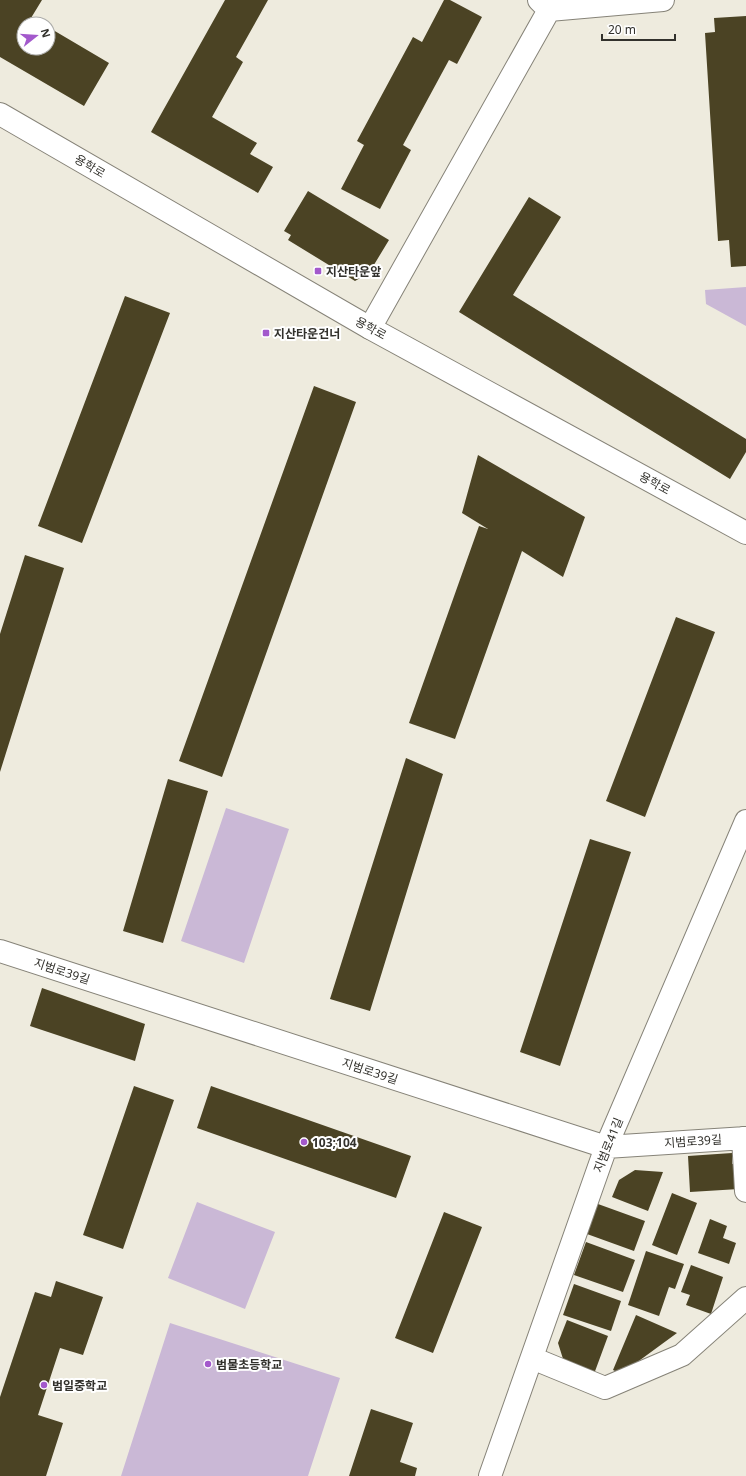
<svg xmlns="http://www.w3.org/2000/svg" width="746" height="1476" viewBox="0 0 746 1476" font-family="'Noto Sans','Noto Sans KR',sans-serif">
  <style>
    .green { fill: #cab8d6 }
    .building { fill: #4b4324 }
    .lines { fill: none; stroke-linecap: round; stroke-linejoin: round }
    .street-casing { stroke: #868378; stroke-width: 24 }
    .secondary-casing { stroke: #868378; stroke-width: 24 }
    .street { stroke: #fff; stroke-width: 22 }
    .secondary { stroke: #fff; stroke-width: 22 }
    .poi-dot { fill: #a359cc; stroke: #fff; stroke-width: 1.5 }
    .labels { text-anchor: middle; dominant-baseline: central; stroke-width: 4; stroke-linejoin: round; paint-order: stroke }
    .street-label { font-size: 12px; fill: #32312c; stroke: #fff }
    .poi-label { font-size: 12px; font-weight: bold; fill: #32312c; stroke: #fff; text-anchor: start }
  </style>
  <rect width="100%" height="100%" fill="#eeebde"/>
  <!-- green -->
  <path class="green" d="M 746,287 L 746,326 L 706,304 L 705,290 Z
    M 226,808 L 289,829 L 244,963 L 181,941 Z
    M 197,1202 L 275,1232 L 245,1309 L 168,1278 Z
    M 170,1323 L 340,1378 L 308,1476 L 121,1476 Z"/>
  <!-- building -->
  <path class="building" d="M 0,0 L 42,0 L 31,18 L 42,24 L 24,24 L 24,48 L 48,48 L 48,27 L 109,63 L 84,106 L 0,57 Z
    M 225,0 L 268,0 L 236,57 L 243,62 L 212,117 L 257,143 L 250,154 L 273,167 L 258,193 L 151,132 Z
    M 444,0 L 450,0 L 482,17 L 457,64 L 449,60 L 403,145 L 411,150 L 380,209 L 341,189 L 364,145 L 357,141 L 413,37 L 422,42 Z
    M 746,16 L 746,266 L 731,267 L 729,240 L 718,241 L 705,33 L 715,32 L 714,18 Z
    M 308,191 L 389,240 L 369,273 L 355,281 L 288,240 L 291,235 L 284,231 Z
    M 529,197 L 561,217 L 513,295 L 746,439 L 746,452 L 730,479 L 459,312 Z
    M 125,296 L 170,313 L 82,543 L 38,526 Z
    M 314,386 L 356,402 L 222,777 L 179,761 Z
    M 478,455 L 585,517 L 563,577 L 522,551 L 455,739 L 409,723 L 479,526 L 488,529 L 462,513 Z
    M 25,555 L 64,568 L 0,772 L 0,634 Z
    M 676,617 L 715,632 L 645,817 L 606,801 Z
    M 406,758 L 443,774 L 370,1011 L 330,999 Z
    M 168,779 L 208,791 L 163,943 L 123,931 Z
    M 590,839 L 631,852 L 560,1066 L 520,1052 Z
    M 42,988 L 145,1024 L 135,1061 L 30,1026 Z
    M 134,1086 L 174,1100 L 123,1249 L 83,1235 Z
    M 211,1086 L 411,1156 L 396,1198 L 197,1128 Z
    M 732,1153 L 732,1164 L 737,1163 L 739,1189 L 690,1192 L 688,1156 Z
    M 635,1170 L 663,1172 L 648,1211 L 612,1197 L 619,1180 Z
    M 672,1193 L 697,1203 L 677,1255 L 652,1245 Z
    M 598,1204 L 645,1221 L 634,1251 L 587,1234 Z
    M 444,1212 L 482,1227 L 433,1353 L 395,1338 Z
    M 710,1219 L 727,1226 L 723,1238 L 736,1243 L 729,1264 L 698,1253 Z
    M 586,1242 L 635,1260 L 623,1292 L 574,1275 Z
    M 646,1251 L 684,1264 L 675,1289 L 669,1287 L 659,1316 L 628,1305 Z
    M 691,1265 L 723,1277 L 711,1314 L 686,1305 L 690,1295 L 681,1292 Z
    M 56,1281 L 103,1297 L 83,1355 L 60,1348 L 38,1415 L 63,1423 L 46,1476 L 0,1476 L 0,1397 L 35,1292 L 51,1297 Z
    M 574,1284 L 621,1301 L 611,1331 L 563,1315 Z
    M 636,1315 L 677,1333 L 621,1374 L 613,1370 Z
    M 567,1320 L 608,1336 L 594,1374 L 564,1362 L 558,1343 Z
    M 371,1409 L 413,1423 L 400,1462 L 417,1468 L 415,1476 L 349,1476 Z"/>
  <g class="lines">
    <!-- street casing -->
    <g class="street-casing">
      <path id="street" d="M 539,0 L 549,10 L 663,0
        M 370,328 L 549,10
        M 0,951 L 606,1147 L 746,1138
        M 743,1138 L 746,1191
        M 532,1358 L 605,1388 L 682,1355 L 746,1298
        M 490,1476 L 606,1147 L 746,821"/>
    </g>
    <!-- secondary casing -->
    <g class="secondary-casing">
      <path id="secondary" d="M 0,114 L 370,328 L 746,533"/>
    </g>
    <!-- street -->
    <use href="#street" class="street"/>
    <!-- secondary -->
    <use href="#secondary" class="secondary"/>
  </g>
  <!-- markers -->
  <g class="poi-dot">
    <rect x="314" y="267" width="8" height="8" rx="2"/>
    <rect x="262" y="329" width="8" height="8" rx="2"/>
    <circle cx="304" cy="1142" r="4"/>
    <circle cx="208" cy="1364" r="4"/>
    <circle cx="44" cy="1385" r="4"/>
  </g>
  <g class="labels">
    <!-- street labels -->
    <g class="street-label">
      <text transform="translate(90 166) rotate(30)">용학로</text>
      <text transform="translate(371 328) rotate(29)">용학로</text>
      <text transform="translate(655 483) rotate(29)">용학로</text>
      <text transform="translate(62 971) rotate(18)">지범로39길</text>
      <text transform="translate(370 1071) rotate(18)">지범로39길</text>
      <text transform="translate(693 1141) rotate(-4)">지범로39길</text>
      <text transform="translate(608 1145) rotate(-68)">지범로41길</text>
    </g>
    <!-- poi labels -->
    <g class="poi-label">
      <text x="326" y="271">지산타운앞</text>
      <text x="274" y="333">지산타운건너</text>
      <text x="312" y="1142">103;104</text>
      <text x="216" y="1364">범물초등학교</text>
      <text x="52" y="1385">범일중학교</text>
    </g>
  </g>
  <!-- north arrow -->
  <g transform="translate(36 36) rotate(73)"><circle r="19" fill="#ffffff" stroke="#adadab"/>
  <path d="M0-3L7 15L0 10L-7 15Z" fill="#a359cc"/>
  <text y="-6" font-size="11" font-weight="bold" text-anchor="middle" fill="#32312c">N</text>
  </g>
  <!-- scale -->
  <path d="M602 34v6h73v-6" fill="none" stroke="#32312c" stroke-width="2"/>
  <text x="608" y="34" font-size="12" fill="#32312c" stroke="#ffffff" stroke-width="3" paint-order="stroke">20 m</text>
</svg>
